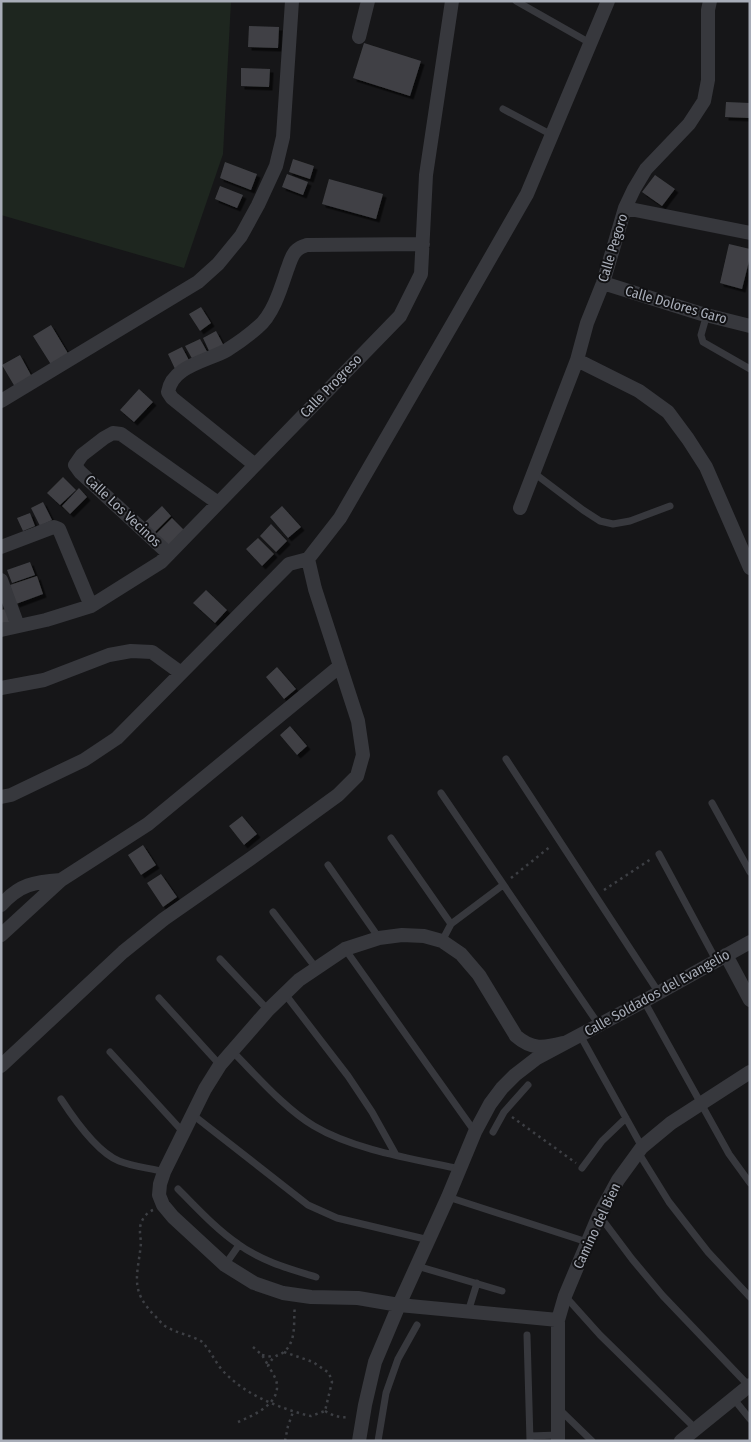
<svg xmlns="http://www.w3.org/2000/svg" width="751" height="1442" viewBox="0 0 751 1442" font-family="'Fira Sans Condensed',sans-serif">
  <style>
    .green { fill: #1e261f }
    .building { fill: #404145; filter: url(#shadow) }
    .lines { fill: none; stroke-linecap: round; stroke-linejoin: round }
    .path { stroke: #3d3f44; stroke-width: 2.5; stroke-dasharray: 2.5 4; stroke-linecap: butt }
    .lane { stroke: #37383d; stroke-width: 7 }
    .street { stroke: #37383d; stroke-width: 14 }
    .labels { text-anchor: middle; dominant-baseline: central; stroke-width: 4; stroke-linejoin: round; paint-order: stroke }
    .street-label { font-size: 14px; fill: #a8adb8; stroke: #111113 }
  </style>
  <defs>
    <filter id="shadow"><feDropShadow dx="3.5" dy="3.5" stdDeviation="0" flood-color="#0009"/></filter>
  </defs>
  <rect width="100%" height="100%" fill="#161618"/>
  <!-- green -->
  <path class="green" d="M 1,1 L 231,1 L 223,154 L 184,268 L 1,215 Z"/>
  <!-- building -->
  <path class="building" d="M 249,26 L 279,27 L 278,48 L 248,47 Z
    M 364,43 L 421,61 L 410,96 L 353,78 Z
    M 241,68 L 270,69 L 269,87 L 241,86 Z
    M 726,102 L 750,103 L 750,118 L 725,117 Z
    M 293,159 L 314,166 L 310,179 L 289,172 Z
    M 225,162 L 257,174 L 251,190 L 220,178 Z
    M 287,174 L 308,182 L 303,195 L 282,187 Z
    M 655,175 L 675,189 L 662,206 L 642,192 Z
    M 329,179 L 383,194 L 376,219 L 322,204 Z
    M 220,186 L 243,195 L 237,208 L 215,199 Z
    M 729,244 L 750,249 L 750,257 L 742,289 L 720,283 Z
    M 201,307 L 211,323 L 200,331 L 189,314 Z
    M 51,325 L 69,355 L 52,366 L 33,336 Z
    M 216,331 L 225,348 L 211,355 L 203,338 Z
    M 200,339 L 209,355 L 194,362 L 185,346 Z
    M 182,347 L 191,364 L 176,371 L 168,354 Z
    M 20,355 L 32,377 L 15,387 L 2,365 Z
    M 139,389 L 153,402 L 134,422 L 120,410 Z
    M 63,477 L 76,490 L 60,505 L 47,493 Z
    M 79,488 L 87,497 L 70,514 L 62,506 Z
    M 43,502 L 52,520 L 40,526 L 31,508 Z
    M 162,506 L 171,516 L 152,535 L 142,525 Z
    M 282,506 L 301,527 L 288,538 L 270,517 Z
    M 30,513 L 35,526 L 23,531 L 17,518 Z
    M 172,518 L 185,531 L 166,550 L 153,537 Z
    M 271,524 L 287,541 L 276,552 L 260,536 Z
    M 258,538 L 274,554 L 262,566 L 246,549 Z
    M 30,562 L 35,575 L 12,583 L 7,570 Z
    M 37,576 L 43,594 L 16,604 L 10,585 Z
    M 206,590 L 227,610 L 215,623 L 193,603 Z
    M 6,609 L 10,625 L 1,628 L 1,610 Z
    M 277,667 L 296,689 L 284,699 L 266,677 Z
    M 290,726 L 307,746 L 297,755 L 280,735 Z
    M 242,816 L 257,834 L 244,845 L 229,826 Z
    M 143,845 L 156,865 L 141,875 L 128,855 Z
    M 161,874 L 177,897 L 163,907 L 147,883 Z"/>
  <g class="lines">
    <!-- path -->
    <path class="path" d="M 511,878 L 551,846
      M 604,890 L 651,859
      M 512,1117 L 576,1163
      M 153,1210 C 145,1213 139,1223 140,1232 C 140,1236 141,1240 141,1243 C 138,1275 129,1289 154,1315 C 158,1319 161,1323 165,1326 C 176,1333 190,1335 201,1341 C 211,1350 215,1363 224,1372 C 246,1395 277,1407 306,1415 L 311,1416 L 325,1411
      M 253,1347 L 262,1355 L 268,1365
      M 284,1352 L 313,1362 L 329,1373 L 332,1382 L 325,1411
      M 262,1355 L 273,1357
      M 325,1411 C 334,1416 339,1418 349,1417
      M 238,1422 C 254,1415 283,1403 276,1380 C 274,1375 271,1370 268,1366 C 275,1352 278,1358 286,1350 C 297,1338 293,1320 295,1306
      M 285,1441 L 288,1426 L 293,1412"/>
    <!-- lane -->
    <path class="lane" d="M 516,1 L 590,43
      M 503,109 L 552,135
      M 702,314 L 705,321 L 701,335 L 703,342 L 750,369
      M 534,473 L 583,510 L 600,521 L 613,524 L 630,521 L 670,506
      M 506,759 L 659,993
      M 441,793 L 599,1025
      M 712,803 L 750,872
      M 391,838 L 451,924
      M 659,854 L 716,960
      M 328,865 L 379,938
      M 273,912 L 316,968
      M 442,941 L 451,924 L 503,885
      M 345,949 L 475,1132
      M 220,959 L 268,1010
      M 285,994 L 348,1076 L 372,1112 L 396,1155
      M 159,998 L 220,1065
      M 644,1001 L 729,1154 L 750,1183
      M 580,1035 L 642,1147
      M 232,1051 C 256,1075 285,1109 314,1126 C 354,1150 414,1159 460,1169
      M 110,1052 L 184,1133
      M 61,1099 C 74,1119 97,1152 119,1161 C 134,1167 150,1168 164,1172
      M 193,1115 L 308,1205 L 337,1218 L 429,1240
      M 493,1132 L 504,1112 L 528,1085
      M 638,1152 L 669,1202 L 708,1252 L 750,1297
      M 582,1168 L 602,1141 L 626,1118
      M 178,1189 C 197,1208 216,1229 238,1244 C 261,1261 290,1269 316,1277
      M 448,1197 L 587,1242
      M 599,1215 L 632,1259 L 663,1296 L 749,1386
      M 225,1265 L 239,1245
      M 417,1266 L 502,1291
      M 565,1296 L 600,1335 L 696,1429
      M 468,1312 L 477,1283
      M 527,1335 L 530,1441
      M 733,1398 L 750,1419
      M 559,1409 L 592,1441
      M 530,1436 L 558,1435
      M 378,1441 L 386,1393 L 398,1359 L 417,1325"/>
    <!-- street -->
    <path class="street" d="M 359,37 L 368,1
      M 625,208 L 750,233
      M 603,283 L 702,314 L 750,326
      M 577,360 L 639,391 L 668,412 L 688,439 L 706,467 L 750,568
      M 1,401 L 198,282 L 218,264 L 241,236 L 258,205 L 276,166 L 283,137 L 292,1
      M 255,465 L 172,398 L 168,392 C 172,366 207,361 227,350 C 238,343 248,336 258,327 C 273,315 281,288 287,270 C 290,263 291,255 297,250 C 300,247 304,246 307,245 L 423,244
      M 520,508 L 577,360 L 587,323 L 603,283 L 625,208 L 634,189 L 646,169 L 689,124 L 704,101 L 708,80 L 708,10 L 710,1
      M 1,547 L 51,528 L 54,527 L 59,529 L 91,606
      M 169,554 L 80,472 L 75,465 L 82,455 L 104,438 L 113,433 L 121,434 L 218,503
      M 1,580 L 18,626
      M 1,630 L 46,620 L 91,606 L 161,562 L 400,316 L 421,274 L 426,175 L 452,1
      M 1,688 L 44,680 L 109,655 L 131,651 L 152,652 L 181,673
      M 1,797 L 11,795 L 84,760 L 117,738 L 289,564 L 308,559 L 340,518 L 453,323 L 527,194 L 608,1
      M 1,905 C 20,884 34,882 61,880
      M 1,935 L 61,880 L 148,824 L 340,666
      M 726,955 L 750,1000
      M 1,1066 L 123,952 L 164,919 L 250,859 L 338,795 L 357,776 L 363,755 L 358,721 L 315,589 L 308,559
      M 558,1320 L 399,1305 L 358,1298 L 311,1297 L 283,1293 L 254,1283 L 225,1265 L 173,1217 L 163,1205 L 159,1195 L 160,1184 L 164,1172 L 205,1089 L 220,1065 L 268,1010 L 299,980 L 345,949 L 379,938 L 402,935 L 424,936 L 442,941 L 461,954 L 479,975 L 516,1036 C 532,1050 544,1048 563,1043
      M 359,1441 L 365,1405 L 375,1362 L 399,1305 L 448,1197 L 475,1132 L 490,1104 L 502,1088 L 515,1075 L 537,1058 L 644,1001 L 750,942
      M 558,1441 L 558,1320 L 565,1296 L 599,1215 L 618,1180 L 642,1147 L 671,1123 L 750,1072
      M 681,1441 L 750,1385"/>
  </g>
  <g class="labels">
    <!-- street labels -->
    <g class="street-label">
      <text transform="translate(613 248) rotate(-73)">Calle Pegoro</text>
      <text transform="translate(676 305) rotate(16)">Calle Dolores Garo</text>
      <text transform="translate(331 386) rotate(-46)">Calle Progreso</text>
      <text transform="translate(123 511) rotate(43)">Calle Los Vecinos</text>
      <text transform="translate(657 993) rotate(-29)">Calle Soldados del Evangelio</text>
      <text transform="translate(597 1226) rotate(-65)">Camino del Bien</text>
    </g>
  </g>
  <!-- border -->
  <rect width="751" height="1442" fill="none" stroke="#a8adb8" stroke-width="5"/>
</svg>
